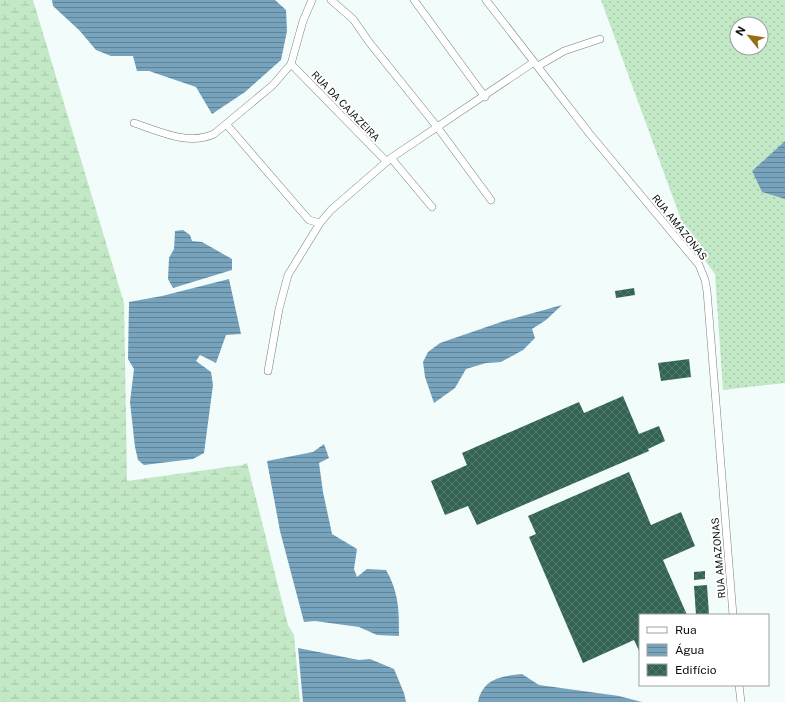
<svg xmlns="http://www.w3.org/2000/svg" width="785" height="702" viewBox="0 0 785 702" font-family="'Public Sans',sans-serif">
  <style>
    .grass { fill: url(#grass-dots); fill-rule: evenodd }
    .wetland { fill: url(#wetland-marsh) }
    .water { fill: url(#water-rules) }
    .building { fill: url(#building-cross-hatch) }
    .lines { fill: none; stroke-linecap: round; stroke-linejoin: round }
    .minor-casing { stroke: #757f7e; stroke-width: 8 }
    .minor { stroke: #fff; stroke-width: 7 }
    .labels { text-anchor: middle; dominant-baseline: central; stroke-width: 4; stroke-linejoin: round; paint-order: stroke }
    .street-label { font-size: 10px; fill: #0c0f0f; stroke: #fff }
  </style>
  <defs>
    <pattern id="grass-dots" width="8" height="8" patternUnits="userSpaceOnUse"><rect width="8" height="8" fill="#c2e8c6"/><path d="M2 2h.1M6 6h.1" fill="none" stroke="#a6c6a9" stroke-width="1.8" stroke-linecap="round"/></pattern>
    <pattern id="wetland-marsh" width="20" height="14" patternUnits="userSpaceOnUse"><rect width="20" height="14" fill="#c2e8c6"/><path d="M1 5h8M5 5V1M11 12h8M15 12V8" fill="none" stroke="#a6c6a9"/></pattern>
    <pattern id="water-rules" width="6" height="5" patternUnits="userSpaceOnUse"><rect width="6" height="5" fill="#77a3bd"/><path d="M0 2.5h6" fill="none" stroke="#608398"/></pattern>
    <pattern id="building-cross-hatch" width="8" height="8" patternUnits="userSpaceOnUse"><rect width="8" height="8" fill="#336453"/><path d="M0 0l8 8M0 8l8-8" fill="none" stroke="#54796c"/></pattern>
  </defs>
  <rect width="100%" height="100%" fill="#f1fcfb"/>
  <!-- grass -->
  <path class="grass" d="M 601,0 L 785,0 L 785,141 L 752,171 L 762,192 L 785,199 L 785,383 L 723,390 L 715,274 L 687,236 ZM 737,24 L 761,24 L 761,48 L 737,48 Z"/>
  <!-- wetland -->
  <path class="wetland" d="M 0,0 L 33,0 L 124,303 L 127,481 L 242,465 L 247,463 L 288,625 L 294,635 L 300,702 L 0,702 Z"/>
  <!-- water -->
  <path class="water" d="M 52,0 L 275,0 L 286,10 L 287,31 L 281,60 L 245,92 L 212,114 L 196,87 L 149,71 L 137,71 L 133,56 L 111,56 L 96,50 L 79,30 L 53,6 Z
    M 785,141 L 785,199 L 762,192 L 752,171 Z
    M 183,230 L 190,235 L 192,241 L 202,242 L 232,259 L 232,270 L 173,288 L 168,279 L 169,258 L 174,249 L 175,231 Z
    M 229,279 L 241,334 L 226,335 L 216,363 L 200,355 L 196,361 L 211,372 L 213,385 L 204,453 L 193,459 L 144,465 L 138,460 L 135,447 L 130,402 L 134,369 L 128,359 L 129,302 L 162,296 Z
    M 562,305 L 546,320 L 532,329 L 535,338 L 523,350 L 501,362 L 486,363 L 466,369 L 455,388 L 434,403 L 425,377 L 423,362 L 428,352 L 440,343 L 504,321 Z
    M 324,444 L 329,458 L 319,463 L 323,492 L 332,534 L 357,549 L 354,569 L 357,577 L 367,569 L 386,570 C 399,593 399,610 399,636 L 377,635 L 359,627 L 315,621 L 304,622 L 280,531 L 267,461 L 313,452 Z
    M 298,648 L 359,660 L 370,659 L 394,669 L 404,693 L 406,702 L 303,702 Z
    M 522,674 L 539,685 L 619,696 L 642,702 L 478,702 C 483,678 502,676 522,674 Z"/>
  <!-- building -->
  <path class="building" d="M 634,288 L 635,295 L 616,298 L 615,291 Z
    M 689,359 L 691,377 L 661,381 L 658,363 Z
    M 623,396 L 639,434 L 659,426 L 665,441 L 648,449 L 649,451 L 477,525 L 468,506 L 445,515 L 431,481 L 467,465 L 462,453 L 579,402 L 584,413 Z
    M 629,472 L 651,525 L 681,512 L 695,546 L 663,560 L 687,615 L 640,615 L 640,653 L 634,640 L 583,663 L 529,537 L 536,534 L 528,516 Z
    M 705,571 L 705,579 L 694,580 L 694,572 Z
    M 707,585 L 709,615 L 696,615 L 694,586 Z"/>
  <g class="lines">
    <!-- minor casing -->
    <g class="minor-casing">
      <path id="minor" d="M 331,0 L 353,19 L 369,42 L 438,128 L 491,200
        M 414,0 L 485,97
        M 486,0 L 589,133 L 699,265 L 705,280 L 707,291 L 733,615
        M 291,64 L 387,162
        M 538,66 L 564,51 L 600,39
        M 134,123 C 159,131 188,146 214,134 L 273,85 L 291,64 L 303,21 L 312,0
        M 227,125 L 309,220 L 320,223
        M 391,158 L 432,207
        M 268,371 L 279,309 L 288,275 L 320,223 L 331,210 L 391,158 L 534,62
        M 739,685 L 741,702"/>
    </g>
    <!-- minor -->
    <use href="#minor" class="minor"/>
  </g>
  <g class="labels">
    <!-- street labels -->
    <g class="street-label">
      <text transform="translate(346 106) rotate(46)">RUA DA CAJAZEIRA</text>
      <text transform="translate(680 227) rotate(51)">RUA AMAZONAS</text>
      <text transform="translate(718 558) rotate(-95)">RUA AMAZONAS</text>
    </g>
  </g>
  <!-- legend -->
  <rect x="639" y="614" width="130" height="72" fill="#ffffff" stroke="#9e9f9f"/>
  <rect x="647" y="627" width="20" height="6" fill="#ffffff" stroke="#9e9f9f"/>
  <text x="675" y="634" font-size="12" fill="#0c0f0f">Rua</text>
  <rect x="647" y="644" width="20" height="12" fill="url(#water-rules)" stroke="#9e9f9f"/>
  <text x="675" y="654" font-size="12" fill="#0c0f0f">Água</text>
  <rect x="647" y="664" width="20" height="12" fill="url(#building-cross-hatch)" stroke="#9e9f9f"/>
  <text x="675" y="674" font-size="12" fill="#0c0f0f">Edifício</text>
  <!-- north arrow -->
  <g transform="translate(749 36) rotate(300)"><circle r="19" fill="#ffffff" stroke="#9e9f9f"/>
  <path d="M0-3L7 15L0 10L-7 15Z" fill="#946f18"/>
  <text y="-6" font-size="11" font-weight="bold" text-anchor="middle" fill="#0c0f0f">N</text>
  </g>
</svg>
